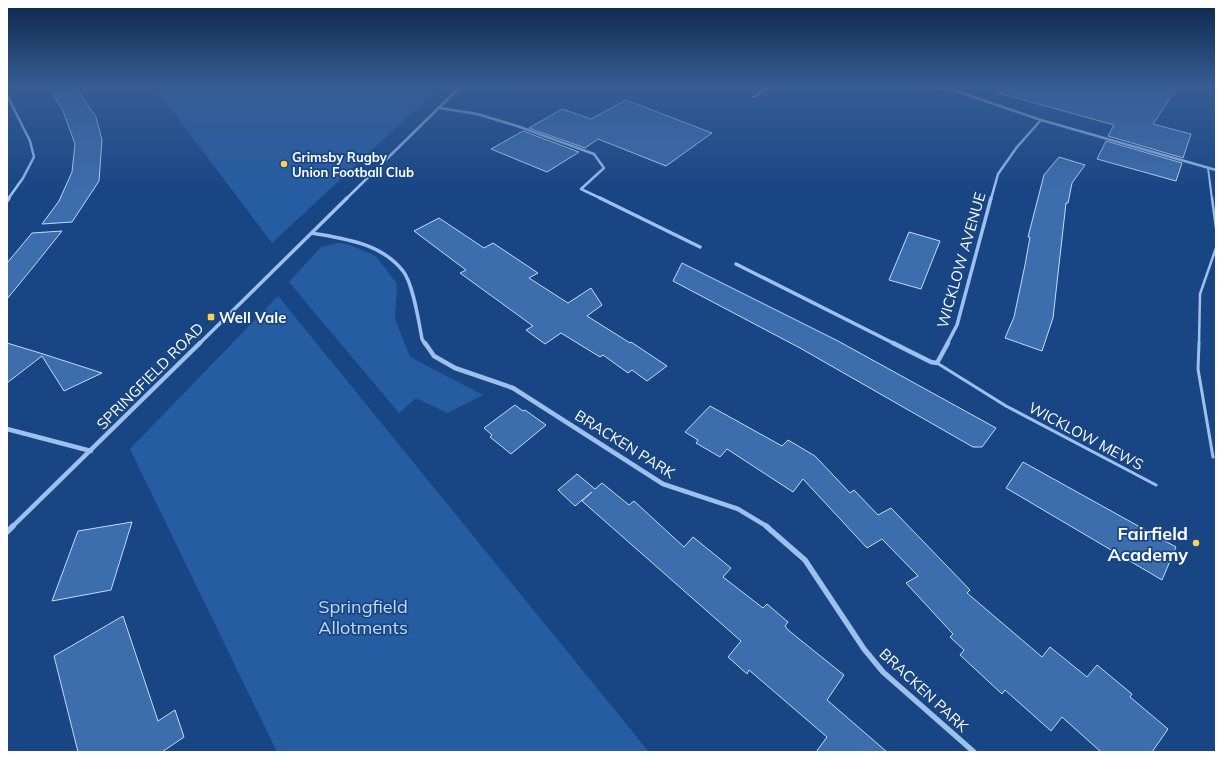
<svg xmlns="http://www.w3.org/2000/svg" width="1223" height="759" viewBox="0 0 1223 759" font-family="Mulish,sans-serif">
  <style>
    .green { fill: #265da2 }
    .building { fill: #3c6dac; stroke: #c2dbf9 }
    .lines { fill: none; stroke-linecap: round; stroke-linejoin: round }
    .service-far2 { stroke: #9dc0ec; stroke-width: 2 }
    .service-far1 { stroke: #9dc0ec; stroke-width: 2.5 }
    .service { stroke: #9dc0ec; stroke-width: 3 }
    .minor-far3 { stroke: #9dc0ec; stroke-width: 2.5 }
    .minor-far2 { stroke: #9dc0ec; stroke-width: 3.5 }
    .minor-far1 { stroke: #9dc0ec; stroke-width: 4.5 }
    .minor { stroke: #9dc0ec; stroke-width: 5.5 }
    .poi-dot { fill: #ffd058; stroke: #184684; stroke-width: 1.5 }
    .labels { text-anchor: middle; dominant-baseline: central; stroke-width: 3.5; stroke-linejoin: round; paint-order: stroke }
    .far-poi-label { font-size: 13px; font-weight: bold; fill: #fff; stroke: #184684; text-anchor: start }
    .street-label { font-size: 15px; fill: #fff; stroke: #184684 }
    .poi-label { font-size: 15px; font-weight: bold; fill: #fff; stroke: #184684; text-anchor: start }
    .near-poi-label { font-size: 18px; font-weight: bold; fill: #fff; stroke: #184684; text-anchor: end }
    .near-park-label { font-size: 18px; fill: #c2dbf9; stroke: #184684 }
  </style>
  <rect width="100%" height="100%" fill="#184684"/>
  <!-- green -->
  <path class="green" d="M 153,85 L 442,85 L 272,243 Z
    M 338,243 L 350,245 L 376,256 L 397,284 L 395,319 L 410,357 L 483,395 L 447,413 L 416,398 L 399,413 L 289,282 L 321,247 Z
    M 278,296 L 649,752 L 277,752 L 130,449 Z"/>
  <!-- building -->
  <path class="building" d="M 48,85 L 74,85 L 96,117 L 102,140 L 99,181 L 72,222 L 42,224 L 59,201 L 72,172 L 75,144 L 63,111 Z
    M 996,85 L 1179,85 L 1153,124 L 1191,134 L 1183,158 L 1108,136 L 1114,125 L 995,92 Z
    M 626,100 L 712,133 L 666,166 L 598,139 L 585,148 L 529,128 L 562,109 L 591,119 Z
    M 523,131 L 579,152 L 547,172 L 491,149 Z
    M 1106,141 L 1182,163 L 1176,181 L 1097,159 Z
    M 1059,157 L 1085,165 L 1072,183 L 1068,203 L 1066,203 L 1053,318 L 1042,351 L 1005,338 L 1014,317 L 1025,265 L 1030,237 L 1028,237 L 1044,175 Z
    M 439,218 L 484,248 L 493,243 L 538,273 L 529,278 L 568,303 L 591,288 L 602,305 L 587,316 L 630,343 L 631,342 L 667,366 L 647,381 L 632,370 L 628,373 L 603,355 L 600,357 L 561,333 L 545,344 L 526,330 L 533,326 L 460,273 L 466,270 L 414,231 Z
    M 62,231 L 34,266 L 7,299 L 7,263 L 32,233 Z
    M 909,232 L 940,241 L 921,289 L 889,280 Z
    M 682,263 L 838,341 L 996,428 L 982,447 L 973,447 L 800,348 L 673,281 Z
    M 7,343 L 40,353 L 102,373 L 64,391 L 42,356 L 7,383 Z
    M 515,405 L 523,411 L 525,410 L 546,425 L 511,454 L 490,437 L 492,435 L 484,428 Z
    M 710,406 L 782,446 L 788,440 L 815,456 L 850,493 L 854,490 L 878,515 L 891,508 L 970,590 L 967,593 L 1042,657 L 1050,647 L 1087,677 L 1097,665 L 1132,694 L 1130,697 L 1168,729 L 1152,752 L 1101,752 L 1062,717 L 1051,731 L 1005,690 L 1002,694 L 960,655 L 964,650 L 950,637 L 953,634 L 906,583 L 918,576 L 882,539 L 867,548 L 803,479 L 793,492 L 727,449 L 720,457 L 696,443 L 698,440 L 685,432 Z
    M 1023,462 L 1176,547 L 1162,580 L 1006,488 Z
    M 577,474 L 595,489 L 602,483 L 629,505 L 634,501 L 684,547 L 693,537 L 731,568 L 723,577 L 763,608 L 767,604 L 788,622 L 785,626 L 788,630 L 844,675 L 827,700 L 887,752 L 816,752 L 827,737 L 749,670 L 747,674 L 728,657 L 741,641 L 582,501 L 592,492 L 575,506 L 558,490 Z
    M 132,522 L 111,590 L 52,601 L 78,531 Z
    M 123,616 L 158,721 L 175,710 L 184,737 L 162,752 L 78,752 L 54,656 Z"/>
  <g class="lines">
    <!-- service-far2 -->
    <path class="service-far2" d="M 1208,168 L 1212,199"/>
    <!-- service-far1 -->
    <path class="service-far1" d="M 1212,198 L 1216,228
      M 1199,344 L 1200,294 L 1216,248"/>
    <!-- service -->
    <path class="service" d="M 1199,343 L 1198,369 L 1213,457
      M 937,363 L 1006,406 L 1156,485"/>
    <!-- minor-far3 -->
    <path class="minor-far3" d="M 925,85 L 950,89 L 1041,120 L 1216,170
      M 950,89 L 956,85
      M 7,95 L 30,141 L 34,157 L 23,178 L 8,199
      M 753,97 L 773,85
      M 440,108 L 477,114 L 517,126 L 594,154 L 604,168 L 581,189 L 602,199
      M 346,199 L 462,85
      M 991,199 L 998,174 L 1017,147 L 1041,120"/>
    <!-- minor-far2 -->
    <path class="minor-far2" d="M 600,198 L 700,247
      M 7,201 L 9,198
      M 312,233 C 345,239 381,243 403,271 C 413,283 419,323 422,339 L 425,344
      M 736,264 L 895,344
      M 199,344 L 347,198
      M 947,344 L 957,325 L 991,198"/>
    <!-- minor-far1 -->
    <path class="minor-far1" d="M 425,343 L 434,356 L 455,368 L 513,388 L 663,484 L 738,509 L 768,527
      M 893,343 L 931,362 L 937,363 L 948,343
      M 7,429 L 91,451
      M 12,527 L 200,343"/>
    <!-- minor -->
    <path class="minor" d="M 766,526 L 805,560 L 864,649 L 883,672 L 974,752
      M 7,532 L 13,526"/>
  </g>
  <!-- sky -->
  <linearGradient id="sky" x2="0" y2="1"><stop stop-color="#0d2649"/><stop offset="0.45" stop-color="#375d94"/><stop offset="1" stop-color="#375d94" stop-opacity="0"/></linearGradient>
  <rect width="1223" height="191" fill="url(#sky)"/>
  <!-- markers -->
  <g class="poi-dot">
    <circle cx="284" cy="164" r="4"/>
    <rect x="207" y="313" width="8" height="8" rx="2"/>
    <circle cx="1196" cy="543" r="4"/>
  </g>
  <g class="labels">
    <!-- far-poi labels -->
    <g class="far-poi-label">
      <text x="292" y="157">Grimsby Rugby<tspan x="292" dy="15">Union Football Club</tspan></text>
    </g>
    <!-- street labels -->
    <g class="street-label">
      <text transform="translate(961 260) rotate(-74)">WICKLOW AVENUE</text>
      <text transform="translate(150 376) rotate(-45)">SPRINGFIELD ROAD</text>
      <text transform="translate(1086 436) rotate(28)">WICKLOW MEWS</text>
      <text transform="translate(625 444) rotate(32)">BRACKEN PARK</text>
      <text transform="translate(924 690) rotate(43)">BRACKEN PARK</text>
    </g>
    <!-- poi labels -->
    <g class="poi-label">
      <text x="219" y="317">Well Vale</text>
    </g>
    <!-- near-poi labels -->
    <g class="near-poi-label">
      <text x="1188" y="533">Fairfield<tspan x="1188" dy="21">Academy</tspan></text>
    </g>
    <!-- near-park labels -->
    <g class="near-park-label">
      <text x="363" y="606">Springfield<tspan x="363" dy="21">Allotments</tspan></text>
    </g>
  </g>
  <!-- border -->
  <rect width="1223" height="759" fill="none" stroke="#ffffff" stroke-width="16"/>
</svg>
